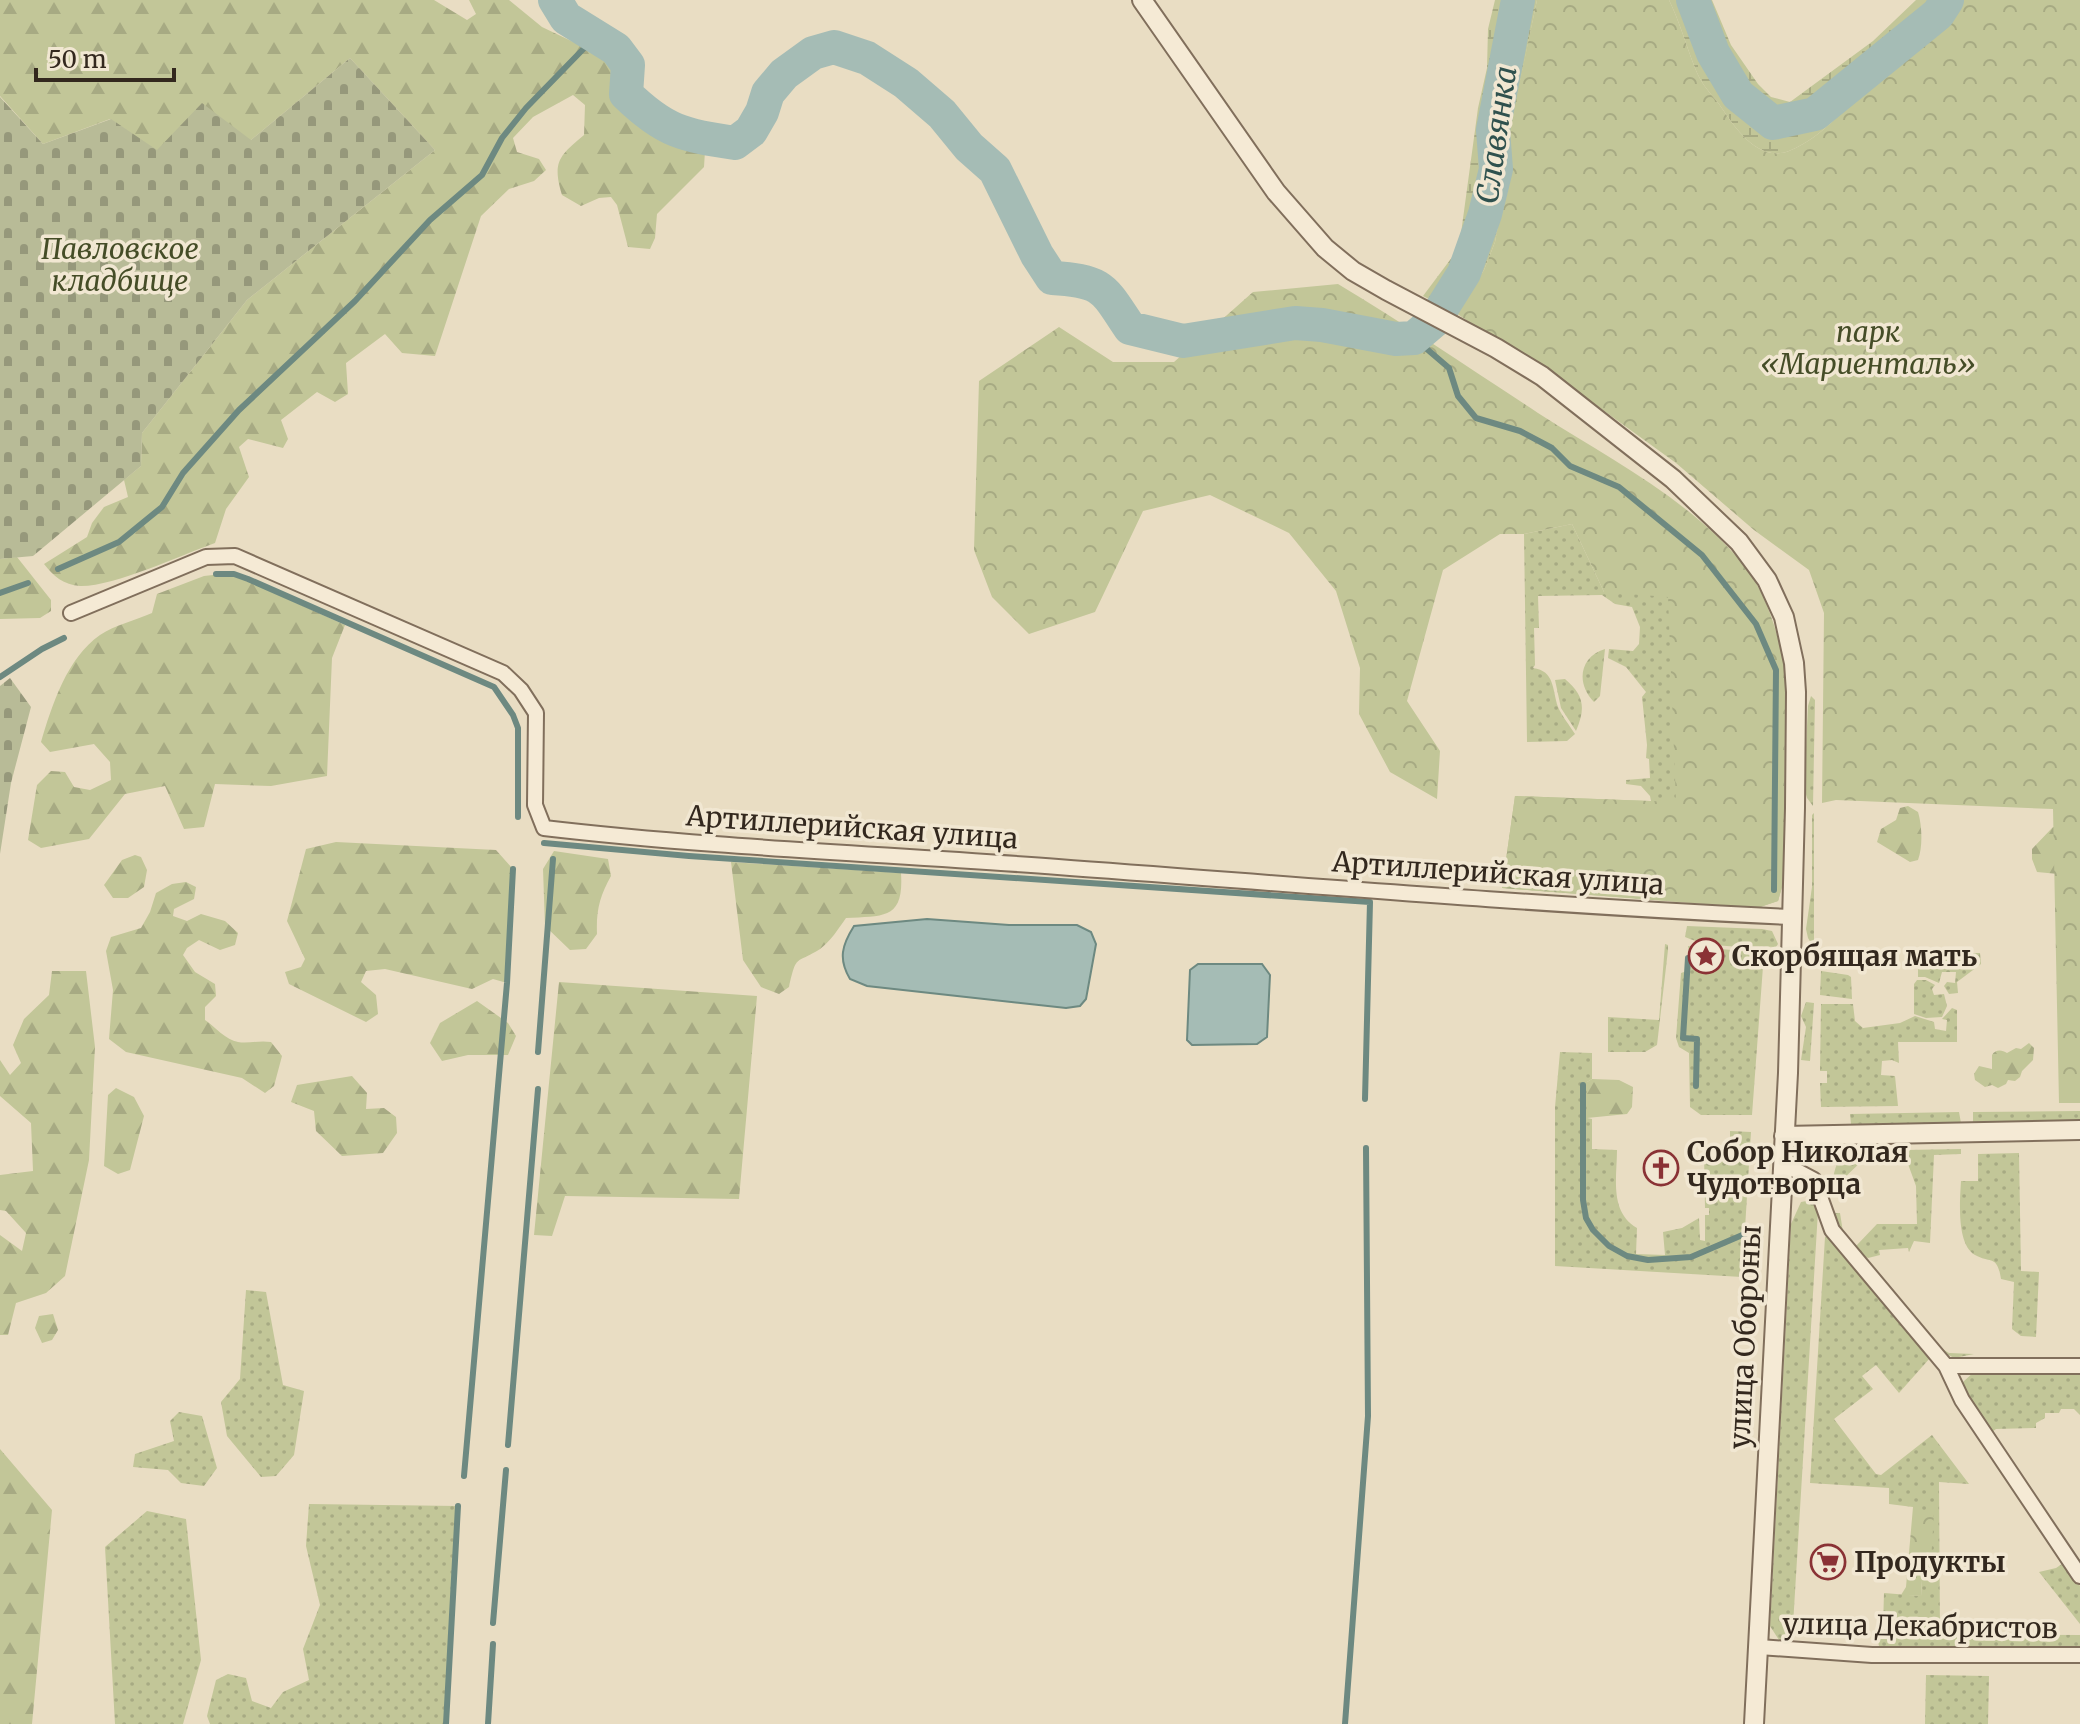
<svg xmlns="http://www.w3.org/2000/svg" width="2080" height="1724" viewBox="0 0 2080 1724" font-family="Merriweather,serif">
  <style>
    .grass { fill: url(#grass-dots) }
    .forest { fill: url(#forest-firs) }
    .wetland { fill: url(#wetland-marsh) }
    .cemetery { fill: url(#cemetery-stones) }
    .park { fill: url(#park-crowns) }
    .water { fill: #a5bcb5; stroke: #6d8981; stroke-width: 2 }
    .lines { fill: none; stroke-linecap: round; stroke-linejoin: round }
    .stream { stroke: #6d8981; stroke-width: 6 }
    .river { stroke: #a5bcb5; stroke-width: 34 }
    .minor-casing { stroke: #816f5c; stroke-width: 18 }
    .tertiary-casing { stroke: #816f5c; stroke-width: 22 }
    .minor { stroke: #f5ead5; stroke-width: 14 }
    .tertiary { stroke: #f5ead5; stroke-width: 18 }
    .labels { text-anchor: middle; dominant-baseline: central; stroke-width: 7; stroke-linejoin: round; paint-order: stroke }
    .park-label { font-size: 28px; font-style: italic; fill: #454d27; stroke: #f1e7d2 }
    .street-label { font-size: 28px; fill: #33281e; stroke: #f1e7d2 }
    .poi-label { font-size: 28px; font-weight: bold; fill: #33281e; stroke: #f1e7d2; text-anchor: start }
    .water-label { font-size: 30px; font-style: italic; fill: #2f514e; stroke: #f1e7d2 }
  </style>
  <defs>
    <pattern id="grass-dots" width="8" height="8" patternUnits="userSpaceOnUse" patternTransform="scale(2)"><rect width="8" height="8" fill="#c2c698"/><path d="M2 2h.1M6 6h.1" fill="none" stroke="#a7aa83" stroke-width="1.8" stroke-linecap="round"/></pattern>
    <pattern id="forest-firs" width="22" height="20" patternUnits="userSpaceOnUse" patternTransform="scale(2)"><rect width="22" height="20" fill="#c2c698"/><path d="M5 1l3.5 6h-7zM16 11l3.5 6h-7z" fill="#a7aa83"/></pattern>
    <pattern id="wetland-marsh" width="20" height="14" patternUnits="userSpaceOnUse" patternTransform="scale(2)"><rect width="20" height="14" fill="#c2c698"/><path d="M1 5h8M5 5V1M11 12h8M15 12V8" fill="none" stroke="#a7aa83"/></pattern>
    <pattern id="cemetery-stones" width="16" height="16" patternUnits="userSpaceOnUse" patternTransform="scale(2)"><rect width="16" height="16" fill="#b8bb97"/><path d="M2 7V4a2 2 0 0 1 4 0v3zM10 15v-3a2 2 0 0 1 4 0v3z" fill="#96987b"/></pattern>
    <pattern id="park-crowns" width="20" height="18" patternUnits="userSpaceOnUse" patternTransform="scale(2)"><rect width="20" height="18" fill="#c2c698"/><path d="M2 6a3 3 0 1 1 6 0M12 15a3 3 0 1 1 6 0" fill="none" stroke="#a7aa83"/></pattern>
  </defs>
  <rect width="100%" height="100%" fill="#e9ddc3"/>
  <!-- grass -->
  <path class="grass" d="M 1572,524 L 1604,592 L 1743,564 C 1764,598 1777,630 1785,670 L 1784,880 L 1778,901 L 1757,908 L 1502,888 L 1515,796 L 1651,801 L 1650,796 L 1641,786 L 1626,784 L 1626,780 L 1650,778 L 1649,759 L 1646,758 L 1647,745 L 1642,697 L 1646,692 L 1626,667 L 1608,658 L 1609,649 L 1633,651 L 1639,644 L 1640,627 L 1632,607 L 1615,604 L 1602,595 L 1538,596 L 1539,628 L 1534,628 L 1535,665 L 1533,668 C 1555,671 1552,689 1558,707 C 1562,716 1570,726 1575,734 L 1567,741 L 1527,742 L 1524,534 Z
    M 1605,649 L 1600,696 L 1594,702 C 1576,684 1579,657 1605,649 Z
    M 1565,679 C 1584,695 1586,708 1576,731 L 1561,708 L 1555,680 Z
    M 1811,696 L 1815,700 L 1813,806 L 1807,798 L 1804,787 L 1808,706 Z
    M 1814,813 L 1814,948 L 1808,938 L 1806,929 L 1812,887 L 1812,815 Z
    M 1687,926 L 1762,929 L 1772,931 L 1778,944 L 1776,947 C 1748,946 1711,949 1685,937 Z
    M 1665,944 L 1668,945 L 1668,950 L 1657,1045 L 1645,1052 L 1608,1052 L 1608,1017 L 1659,1020 Z
    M 1688,946 L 1764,953 L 1752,1115 L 1701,1115 L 1690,1107 L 1689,1053 L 1679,1047 L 1676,1038 L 1681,973 L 1687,971 L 1688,958 L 1707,959 L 1708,954 L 1689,952 Z
    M 1922,953 L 1980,953 L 1981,964 L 1957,982 L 1958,993 L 1949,994 L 1944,986 L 1947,982 L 1955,983 L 1956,972 L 1942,972 L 1939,983 L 1925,977 L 1918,977 L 1918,964 L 1923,964 Z
    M 1821,971 L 1848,975 L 1851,977 L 1852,999 L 1820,995 Z
    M 1917,980 L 1926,980 L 1935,985 L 1932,989 L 1934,995 L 1944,994 L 1947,1006 L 1942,1017 L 1926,1018 L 1914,1014 L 1914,984 Z
    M 1806,1002 L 1814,1003 L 1810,1061 L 1801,1060 L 1806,1027 L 1801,1016 Z
    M 1821,1004 L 1853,1004 L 1855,1021 L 1863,1028 L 1900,1023 L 1915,1016 L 1934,1022 L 1935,1029 L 1946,1031 L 1947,1020 L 1942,1019 L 1952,1008 L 1957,1010 L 1957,1042 L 1898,1042 L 1899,1063 L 1892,1060 L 1882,1061 L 1881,1075 L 1895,1076 L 1898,1106 L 1821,1107 L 1820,1083 L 1827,1083 L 1827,1071 L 1820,1071 Z
    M 1560,1052 L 1592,1053 L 1592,1079 L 1587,1082 L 1587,1118 L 1592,1119 L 1592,1149 L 1617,1150 C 1617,1177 1609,1212 1637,1228 L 1636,1254 L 1665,1255 L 1663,1232 L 1682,1228 L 1699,1218 L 1700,1240 L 1705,1241 L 1705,1215 L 1709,1215 L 1709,1208 L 1705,1208 L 1704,1153 L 1712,1153 L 1712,1150 L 1730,1149 L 1730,1131 L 1751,1132 L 1742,1277 L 1555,1266 L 1555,1107 Z
    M 2080,1111 L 2080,1121 L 1973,1122 L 1973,1112 Z
    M 1959,1112 L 1961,1123 L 1851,1124 L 1850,1114 Z
    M 1961,1149 L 1961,1154 L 1934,1155 L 1930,1243 L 1914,1241 L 1909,1252 L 1908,1248 L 1879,1250 L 1880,1255 L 1868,1258 L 1864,1256 L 1934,1344 L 1949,1353 L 1974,1354 L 1954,1358 L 1933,1346 L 1840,1233 L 1834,1213 L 1840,1213 L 1843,1232 L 1856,1246 L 1877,1224 L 1917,1224 L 1916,1186 L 1908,1164 L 1909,1155 L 1865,1158 L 1841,1181 L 1833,1181 C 1834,1169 1838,1157 1849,1151 Z
    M 2019,1153 L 2021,1271 L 2039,1272 L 2036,1337 L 2021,1336 L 2012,1329 L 2014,1282 L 2001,1279 C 1997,1254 1991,1264 1975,1255 C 1956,1244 1960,1200 1961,1181 L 1978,1181 L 1978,1154 Z
    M 1812,1200 L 1817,1204 L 1818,1211 L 1792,1642 L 1789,1643 L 1787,1639 L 1786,1642 L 1779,1640 L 1770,1626 L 1791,1224 L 1801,1202 Z
    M 1829,1234 L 1930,1358 L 1899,1393 L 1876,1365 L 1862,1376 L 1873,1389 L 1834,1419 L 1876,1474 L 1881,1475 L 1932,1435 L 1969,1484 L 1939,1482 L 1940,1634 L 2080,1635 L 2080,1649 L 1884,1649 L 1879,1646 L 1877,1638 L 1883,1626 L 1884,1593 L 1921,1596 L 1923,1564 L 1913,1507 L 1889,1504 L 1889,1488 L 1810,1483 L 1825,1237 Z
    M 246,1290 L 266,1292 L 283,1385 L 304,1391 L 294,1455 L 276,1476 L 261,1477 L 227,1436 L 221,1402 L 240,1379 Z
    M 1975,1371 L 2080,1372 L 2080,1415 L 2074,1409 L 2061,1409 L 2059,1413 L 2045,1413 L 2045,1418 L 2036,1423 L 2036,1428 L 1996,1429 L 1989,1434 L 1965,1396 L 1963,1382 Z
    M 179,1412 L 202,1416 L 217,1468 L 204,1486 L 181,1483 L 168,1470 L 133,1467 L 135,1454 L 174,1441 L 170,1421 Z
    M 309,1504 L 458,1506 L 446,1724 L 210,1724 L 207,1716 L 216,1680 L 228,1674 L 246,1678 L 252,1701 L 271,1708 L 283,1692 L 309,1680 L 303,1649 L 320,1605 L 306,1546 Z
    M 147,1511 L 186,1519 L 201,1660 L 183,1724 L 115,1724 L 105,1547 Z
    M 2065,1562 L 2080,1586 L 2080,1624 L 2039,1572 L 2056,1568 Z
    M 1926,1675 L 1989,1676 L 1988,1724 L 1925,1724 Z"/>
  <!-- forest -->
  <path class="forest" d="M 0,0 L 434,0 L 467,20 L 476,14 L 469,0 L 509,0 L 542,27 L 611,60 L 620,94 L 653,130 L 705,151 L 704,167 L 657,214 L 655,238 L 650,249 L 628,247 L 617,205 L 611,197 L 599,198 L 581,206 L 562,195 C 552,162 559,156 584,135 L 585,105 L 573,95 L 533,117 L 513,138 L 517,152 L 539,159 L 546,170 L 534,181 L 509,189 L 481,216 L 435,356 L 402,353 L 385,334 L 346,363 L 348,394 L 335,402 L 317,392 L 281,420 L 288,439 L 283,448 L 248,439 L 239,447 L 249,477 L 226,509 L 215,543 C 181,555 113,587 80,586 C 64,585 53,576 44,564 L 87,537 L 92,523 L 104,507 L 128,497 L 124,480 L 141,466 L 142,433 L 247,300 L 435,150 L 350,58 L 251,140 L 157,151 L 110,119 L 43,144 L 0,96 Z
    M 17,557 L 51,600 L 51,611 L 40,618 L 0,619 L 0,559 Z
    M 230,573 L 345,625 L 332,658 L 327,776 L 271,786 L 215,784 L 204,827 L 184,829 L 165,786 L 125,794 L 89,839 L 41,848 L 28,840 L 37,785 L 51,771 L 65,772 L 74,787 L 90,790 L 111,780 L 110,762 L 94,744 L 50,752 L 41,742 C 52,705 67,658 100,635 C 115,625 136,620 152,613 L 157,594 L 204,576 Z
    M 1908,806 L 1918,812 C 1922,825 1923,847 1918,860 L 1910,862 L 1877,842 L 1881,829 L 1896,820 L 1900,808 Z
    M 2053,827 L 2080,835 L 2069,875 L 2037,872 L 2032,859 L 2032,849 Z
    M 336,842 L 496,850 L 513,869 L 507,983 L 493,979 L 472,989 L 385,969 L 366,971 L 361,982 L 376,995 L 378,1014 L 366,1022 L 289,984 L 285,972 L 301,967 L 305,959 L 287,921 L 306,849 Z
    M 554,851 L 608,859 L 611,876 C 600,896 596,910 597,934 L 586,949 L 570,950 L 545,926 L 543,869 Z
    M 135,855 L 141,857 L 147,870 L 144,887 L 128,898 L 113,898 L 104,885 L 122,860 Z
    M 731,862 L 901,873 C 904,919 885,916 846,918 C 839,928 830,942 820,949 C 795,965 797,953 789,987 L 779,994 L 761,987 L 743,960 Z
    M 186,882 L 196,887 L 194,899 L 174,909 L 173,916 L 187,921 L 201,914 L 225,921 L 238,933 L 235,945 L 220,950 L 199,940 L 187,948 L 183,955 L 195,972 L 215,984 L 216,996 L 205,1007 L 205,1020 C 215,1027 226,1040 238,1042 C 248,1044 258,1040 271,1042 L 282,1056 L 274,1086 L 265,1093 L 242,1078 L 126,1052 L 109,1039 L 113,990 L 106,951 L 111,937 L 141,928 L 150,912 L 156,893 L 172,884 Z
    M 52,971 L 86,971 L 95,1047 L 89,1160 L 65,1276 L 46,1293 L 16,1303 L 8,1335 L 0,1335 L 0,1235 L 22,1251 L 26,1233 L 6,1211 L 0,1210 L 0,1175 L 33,1171 L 31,1123 L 0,1096 L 0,1060 L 10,1075 L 21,1063 L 13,1045 L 24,1019 L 49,995 Z
    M 559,982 L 757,996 L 739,1199 L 565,1196 L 552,1236 L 534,1235 Z
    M 477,1001 L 508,1023 L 516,1036 L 508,1055 L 468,1055 L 442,1061 L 430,1043 L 440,1023 Z
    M 2029,1043 L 2034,1048 L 2033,1060 L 2022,1071 L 2020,1077 L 2015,1081 L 2008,1080 L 2006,1084 L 1998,1088 L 1992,1085 L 1985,1087 L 1975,1080 L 1974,1074 L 1979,1066 L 1992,1069 L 1992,1055 C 1996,1049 2002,1050 2007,1053 L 2016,1048 L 2021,1049 Z
    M 352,1076 L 367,1093 L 366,1109 L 384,1108 L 396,1117 L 397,1133 L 383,1153 L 342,1156 L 316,1131 L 314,1111 L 291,1102 L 297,1085 Z
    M 1592,1079 L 1619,1080 L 1633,1087 L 1632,1107 L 1627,1114 L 1587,1118 L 1587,1082 Z
    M 116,1088 L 134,1097 L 144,1116 L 130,1170 L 118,1174 L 104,1166 L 108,1095 Z
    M 53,1314 L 58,1330 L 52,1340 L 42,1343 L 35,1328 L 39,1316 Z
    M 0,1449 L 52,1510 L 32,1724 L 0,1724 Z"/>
  <!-- wetland -->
  <path class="wetland" d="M 1495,0 L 1537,0 L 1503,165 L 1501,209 L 1495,242 L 1484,270 L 1456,313 L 1423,296 L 1459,248 L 1478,108 L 1487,68 L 1488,29 Z
    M 1669,0 L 1712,0 L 1731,45 L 1758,84 L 1771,97 L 1790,102 L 1873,41 L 1916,0 L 1962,0 C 1949,38 1907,53 1878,77 C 1849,102 1826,136 1789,151 C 1757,163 1734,126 1719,104 C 1710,93 1700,82 1695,68 C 1686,45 1680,23 1669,0 Z"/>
  <!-- cemetery -->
  <path class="cemetery" d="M 350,58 L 435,150 L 247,300 L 142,433 L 141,466 L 33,556 L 0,559 L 0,97 L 43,144 L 111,119 L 157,150 L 202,103 L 251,140 Z
    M 10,678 L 31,707 L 11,783 L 0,854 L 0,686 Z"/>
  <!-- park -->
  <path class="park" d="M 1537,0 L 1669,0 C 1680,23 1686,45 1695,68 C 1700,82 1710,93 1719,104 C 1734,126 1757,163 1789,151 C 1826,136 1849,102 1878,77 C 1907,53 1949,38 1962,0 L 2080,0 L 2080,1103 L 2059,1103 L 2053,809 L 1836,800 L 1822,803 L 1824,613 L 1809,570 L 1754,530 L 1676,463 L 1549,371 L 1501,344 L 1456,313 L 1484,270 L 1495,242 L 1501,209 L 1504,156 Z
    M 1338,284 C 1406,325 1471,369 1538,413 C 1608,458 1688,498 1742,563 C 1767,593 1778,633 1785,670 L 1784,880 L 1778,901 L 1757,908 L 1502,888 L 1515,796 L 1676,802 L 1668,597 L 1604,592 L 1572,524 L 1524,534 L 1500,534 L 1443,570 L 1407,701 L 1440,751 L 1437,799 L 1390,772 L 1359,714 L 1360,668 L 1336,591 L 1289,533 L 1210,495 L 1143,511 L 1095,612 L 1029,634 L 992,597 L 974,550 L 979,381 L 1059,327 L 1113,362 L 1174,362 L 1253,292 Z
    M 1913,1507 L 1934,1513 L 1931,1561 L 1923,1564 L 1921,1596 L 1901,1595 L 1906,1587 Z"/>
  <!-- water -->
  <path class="water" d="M 927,919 L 1009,925 L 1077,925 L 1091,932 L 1096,944 L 1086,999 L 1080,1006 L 1066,1008 L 867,986 L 850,979 C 838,959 842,945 854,926 Z
    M 1198,964 L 1262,964 L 1270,975 L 1267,1037 L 1257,1044 L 1192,1045 L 1187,1040 L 1190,970 Z"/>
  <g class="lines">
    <!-- stream -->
    <path class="stream" d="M 1414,338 L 1449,368 L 1458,396 L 1476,418 L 1520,431 L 1552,448 L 1570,466 L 1619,487 L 1702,555 L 1756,624 L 1776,670 L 1774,890
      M 58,569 L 119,542 L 162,507 L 183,473 L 239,410 L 355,301 L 430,220 L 482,175 L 502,138 L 526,108 L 594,38
      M 216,574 L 234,574 L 248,579 L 494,687 L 513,715 L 518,728 L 518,817
      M 0,593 L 28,583
      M 0,677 L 42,649 L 64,638
      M 544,843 L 689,856 L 1370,902 L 1365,1099
      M 1688,958 L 1683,1038 L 1697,1039 L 1696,1086
      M 538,1052 L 553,859
      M 1583,1085 L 1583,1200 L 1586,1218 L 1593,1230 L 1609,1246 L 1627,1256 L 1648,1260 L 1691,1257 L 1761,1227
      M 508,1445 L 538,1089
      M 464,1476 L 507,983 L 513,869
      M 493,1623 L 506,1470
      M 446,1724 L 458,1506
      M 488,1724 L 493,1644
      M 1345,1724 L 1368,1416 L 1366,1148"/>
    <!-- river -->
    <path class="river" d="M 555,0 L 566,18 L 616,49 L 628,65 L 626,94 C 665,132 683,135 735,143 L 751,131 L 762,112 L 768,93 L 784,74 L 813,53 L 834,47 L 867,58 L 906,83 L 942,114 L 969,147 L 995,170 L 1037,255 L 1052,278 C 1104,281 1103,288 1130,328 L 1183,341 L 1295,323 L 1322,325 L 1396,339 L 1414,338 L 1434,321 L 1464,273 L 1485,214 L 1496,169 L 1493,130 L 1518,0
      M 1693,0 L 1713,53 L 1738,95 L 1773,123 L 1815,114 L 1938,14 L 1947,0"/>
    <!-- minor casing -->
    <g class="minor-casing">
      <path id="minor" d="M 71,613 L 206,557 L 235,556 L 503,673 L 521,690 L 536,713 L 535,805 L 544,828 C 715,848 887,854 1058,867 C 1303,885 1547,906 1791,917
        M 1782,1163 L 1814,1180 L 1832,1230 L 1946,1366 L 1962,1400 L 2080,1576
        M 1946,1366 L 2080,1366
        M 1759,1647 L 1872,1655 L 2080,1655"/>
    </g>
    <!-- tertiary casing -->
    <g class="tertiary-casing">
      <path id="tertiary" d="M 1142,0 L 1276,192 L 1325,248 L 1353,271 L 1386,290 L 1496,348 L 1542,376 L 1673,479 L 1739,542 L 1767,580 L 1784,617 L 1794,663 L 1796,692 L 1795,808 L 1788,1073 L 1754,1724
        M 1784,1136 L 2080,1130"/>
    </g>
    <!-- minor -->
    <use href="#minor" class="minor"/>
    <!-- tertiary -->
    <use href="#tertiary" class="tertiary"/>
  </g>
  <!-- icons -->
  <defs>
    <g id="sight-ring" transform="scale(1.8)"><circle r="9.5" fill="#f1e7d2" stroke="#8a3235" stroke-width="1.5"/><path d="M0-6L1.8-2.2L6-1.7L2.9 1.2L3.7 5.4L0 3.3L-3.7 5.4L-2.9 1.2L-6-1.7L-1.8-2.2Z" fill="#8a3235"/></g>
    <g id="church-ring" transform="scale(1.8)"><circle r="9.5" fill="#f1e7d2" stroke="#8a3235" stroke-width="1.5"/><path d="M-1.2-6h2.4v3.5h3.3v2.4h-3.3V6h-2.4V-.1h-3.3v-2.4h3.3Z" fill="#8a3235"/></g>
    <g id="supermarket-ring" transform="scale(1.8)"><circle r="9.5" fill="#f1e7d2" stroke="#8a3235" stroke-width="1.5"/><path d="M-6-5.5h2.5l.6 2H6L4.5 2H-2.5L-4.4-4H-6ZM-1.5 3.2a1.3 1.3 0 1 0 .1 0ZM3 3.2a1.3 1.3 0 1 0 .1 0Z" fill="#8a3235"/></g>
  </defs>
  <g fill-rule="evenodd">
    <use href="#sight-ring" x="1706" y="956"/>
    <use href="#church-ring" x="1661" y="1168"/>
    <use href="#supermarket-ring" x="1828" y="1562"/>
  </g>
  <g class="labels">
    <!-- park labels -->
    <g class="park-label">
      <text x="120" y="249">Павловское<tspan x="120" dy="32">кладбище</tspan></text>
      <text x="1868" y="332">парк<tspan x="1868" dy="32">«Мариенталь»</tspan></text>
    </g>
    <!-- street labels -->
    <g class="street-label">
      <text transform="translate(852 827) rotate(4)">Артиллерийская улица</text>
      <text transform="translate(1498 873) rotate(4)">Артиллерийская улица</text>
      <text transform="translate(1745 1337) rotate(-87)">улица Обороны</text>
      <text transform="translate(1920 1626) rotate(1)">улица Декабристов</text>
    </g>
    <!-- poi labels -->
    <g class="poi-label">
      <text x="1732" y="956">Скорбящая мать</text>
      <text x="1687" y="1152">Собор Николая<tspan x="1687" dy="32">Чудотворца</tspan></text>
      <text x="1854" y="1562">Продукты</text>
    </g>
    <!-- water labels -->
    <g class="water-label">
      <text transform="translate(1496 135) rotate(-82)">Славянка</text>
    </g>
  </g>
  <!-- scale -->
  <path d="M36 68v12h138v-12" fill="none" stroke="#33281e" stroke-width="4"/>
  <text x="48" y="68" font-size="24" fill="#33281e" stroke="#f1e7d2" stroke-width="6" paint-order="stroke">50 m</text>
</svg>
